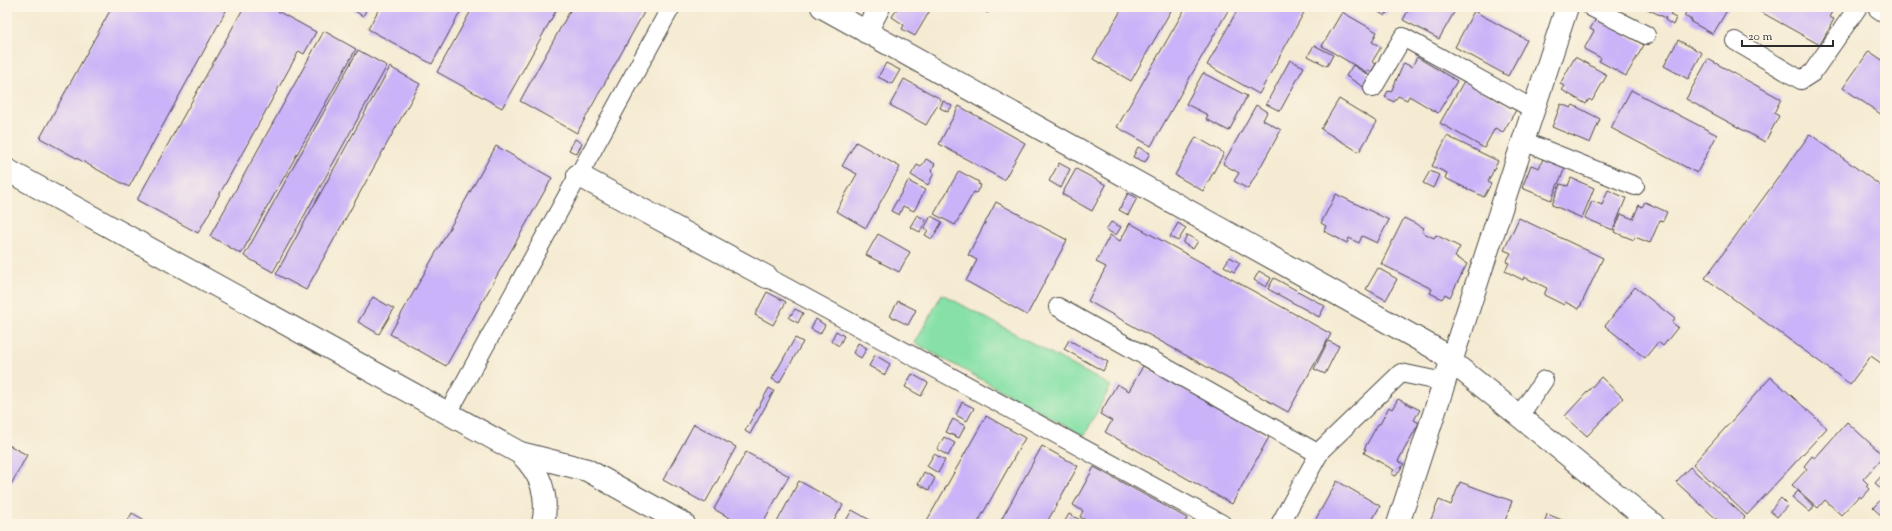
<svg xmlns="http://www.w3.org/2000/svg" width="1892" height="531" viewBox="0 0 1892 531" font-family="'Sorts Mill Goudy',serif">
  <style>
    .green { fill: #87e1a7; stroke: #598669 }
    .building { fill: #cab3f8 }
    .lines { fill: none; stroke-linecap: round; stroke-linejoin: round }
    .lane-casing { stroke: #494844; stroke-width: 20 }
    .street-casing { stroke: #494844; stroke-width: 24 }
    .secondary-casing { stroke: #494844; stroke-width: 24 }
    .lane { stroke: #fff; stroke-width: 18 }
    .street { stroke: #fff; stroke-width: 22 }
    .secondary { stroke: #fff; stroke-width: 22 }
  </style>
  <rect width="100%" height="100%" fill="#fcf5e5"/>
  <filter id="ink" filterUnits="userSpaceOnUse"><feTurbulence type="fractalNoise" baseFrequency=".025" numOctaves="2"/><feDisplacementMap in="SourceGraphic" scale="8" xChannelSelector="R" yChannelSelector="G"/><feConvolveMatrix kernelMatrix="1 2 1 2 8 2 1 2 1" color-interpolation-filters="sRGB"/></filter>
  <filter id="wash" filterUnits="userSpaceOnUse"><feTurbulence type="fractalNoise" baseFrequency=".012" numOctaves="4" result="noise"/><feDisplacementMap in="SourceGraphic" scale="16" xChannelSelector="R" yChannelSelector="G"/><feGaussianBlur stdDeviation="0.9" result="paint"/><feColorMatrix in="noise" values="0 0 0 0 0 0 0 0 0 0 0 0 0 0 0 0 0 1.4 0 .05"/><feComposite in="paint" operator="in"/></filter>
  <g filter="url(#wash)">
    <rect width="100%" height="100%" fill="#f5ebd3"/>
    <!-- green -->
    <path class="green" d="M 942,294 L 1111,386 L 1084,436 L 915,343 Z"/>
    <g id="blocks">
      <!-- building -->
      <path class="building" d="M 112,7 L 228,7 L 129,187 L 40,138 Z
        M 244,7 L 270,7 L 316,32 L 304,54 L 299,51 L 198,233 L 137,200 Z
        M 348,7 L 368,7 L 363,16 Z
        M 380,7 L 463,7 L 432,64 L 368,29 Z
        M 473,7 L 558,7 L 502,108 L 437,72 Z
        M 572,7 L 647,7 L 577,133 L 520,101 Z
        M 898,7 L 932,7 L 915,36 L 902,29 L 904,25 L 892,17 Z
        M 962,7 L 974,7 L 971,12 Z
        M 976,7 L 992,7 L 988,13 Z
        M 1123,7 L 1173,7 L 1131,81 L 1093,59 Z
        M 1186,7 L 1230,7 L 1151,146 L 1117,127 Z
        M 1239,7 L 1307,7 L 1259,94 L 1207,65 Z
        M 1370,7 L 1390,7 L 1385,16 Z
        M 1410,7 L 1457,7 L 1439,39 L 1403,20 Z
        M 1643,7 L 1674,7 L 1670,15 L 1676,18 L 1673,25 L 1665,20 L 1666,18 Z
        M 1689,7 L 1729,7 L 1713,34 L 1691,22 L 1692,20 L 1684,16 Z
        M 1752,7 L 1835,7 L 1829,17 L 1834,19 L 1820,45 Z
        M 1474,11 L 1527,40 L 1508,76 L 1455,47 Z
        M 1342,12 L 1377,32 L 1372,42 L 1381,47 L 1372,62 L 1376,64 L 1371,72 L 1367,70 L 1366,72 L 1322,46 Z
        M 1596,19 L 1604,22 L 1644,45 L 1626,76 L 1599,61 L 1601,58 L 1584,49 L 1594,31 L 1590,29 Z
        M 324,31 L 356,49 L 241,254 L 210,236 Z
        M 1678,40 L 1702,53 L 1688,79 L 1664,66 Z
        M 1314,45 L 1333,55 L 1327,66 L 1308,56 Z
        M 358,50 L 387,66 L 273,272 L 244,256 Z
        M 1869,51 L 1885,62 L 1885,117 L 1843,88 Z
        M 1417,57 L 1457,81 L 1438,113 L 1409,96 L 1407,100 L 1398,96 L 1394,102 L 1385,97 L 1388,91 L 1391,92 L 1404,63 L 1412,67 Z
        M 1575,57 L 1607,75 L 1592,101 L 1589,99 L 1586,104 L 1562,90 L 1565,86 L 1560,84 Z
        M 1708,59 L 1781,99 L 1774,113 L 1779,116 L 1765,142 L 1686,99 Z
        M 1290,60 L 1304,67 L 1280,111 L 1266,104 Z
        M 886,63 L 900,70 L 892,84 L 878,77 Z
        M 1353,65 L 1375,79 L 1368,90 L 1346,76 Z
        M 390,67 L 420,84 L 306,290 L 276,274 Z
        M 1203,73 L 1247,96 L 1229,131 L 1206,119 L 1208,115 L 1186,104 Z
        M 904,79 L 941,99 L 926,125 L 890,105 Z
        M 1464,81 L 1516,110 L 1503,132 L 1495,128 L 1484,148 L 1440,123 Z
        M 1631,90 L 1717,135 L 1697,173 L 1611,128 Z
        M 1339,99 L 1377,122 L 1359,152 L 1321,129 Z
        M 943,101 L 952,106 L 948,112 L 940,108 Z
        M 1561,104 L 1571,108 L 1573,105 L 1600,119 L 1590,143 L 1552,127 Z
        M 1256,105 L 1267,112 L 1263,120 L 1281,130 L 1248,189 L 1234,181 L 1239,173 L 1223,164 Z
        M 959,106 L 1025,143 L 1004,180 L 939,144 Z
        M 1810,134 L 1885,189 L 1885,366 L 1871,356 L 1850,384 L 1705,278 Z
        M 1447,136 L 1498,161 L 1488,182 L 1491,184 L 1484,197 L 1445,178 L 1447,173 L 1432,166 Z
        M 1196,137 L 1224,153 L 1203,191 L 1175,175 Z
        M 575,139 L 582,143 L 577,154 L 569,150 Z
        M 856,142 L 900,167 L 866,228 L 836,211 L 857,174 L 842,166 Z
        M 496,146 L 552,178 L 446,366 L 390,334 Z
        M 1138,147 L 1150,153 L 1145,162 L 1133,157 Z
        M 926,159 L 935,164 L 931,171 L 934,173 L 928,185 L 911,175 L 917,165 L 921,167 Z
        M 1543,159 L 1565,168 L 1551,200 L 1522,188 L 1531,165 L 1539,168 Z
        M 1059,163 L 1070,169 L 1061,188 L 1049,181 Z
        M 1076,169 L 1106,185 L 1092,211 L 1062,194 Z
        M 959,171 L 979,182 L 978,184 L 981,185 L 976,193 L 974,192 L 955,225 L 934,214 Z
        M 1430,171 L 1439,175 L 1433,188 L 1423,183 Z
        M 1571,178 L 1594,188 L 1582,218 L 1552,205 L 1560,184 L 1568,186 Z
        M 908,181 L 925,190 L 914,211 L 903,206 L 899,215 L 891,211 Z
        M 1608,190 L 1626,198 L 1613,230 L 1585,218 L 1592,201 L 1602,205 Z
        M 1128,193 L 1137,198 L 1128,215 L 1119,210 Z
        M 1336,194 L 1389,220 L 1377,243 L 1362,236 L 1359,243 L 1349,238 L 1347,243 L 1324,231 L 1326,226 L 1321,223 Z
        M 996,202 L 1067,240 L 1027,315 L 966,281 L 977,260 L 968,255 Z
        M 1645,202 L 1667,212 L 1663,221 L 1660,220 L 1650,243 L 1635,237 L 1634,240 L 1614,232 L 1621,214 L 1633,219 L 1639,205 L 1642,207 Z
        M 917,215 L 926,220 L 920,232 L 910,227 Z
        M 931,216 L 942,222 L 932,239 L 925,235 L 928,230 L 924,228 Z
        M 1404,218 L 1424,228 L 1422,232 L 1434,238 L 1436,235 L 1460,247 L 1455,257 L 1467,264 L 1450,297 L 1445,294 L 1442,299 L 1430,293 L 1432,289 L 1381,264 Z
        M 1519,218 L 1603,258 L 1579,309 L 1565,302 L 1564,305 L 1544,295 L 1547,288 L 1524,277 L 1523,280 L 1505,271 L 1509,263 L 1506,262 L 1511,253 L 1504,250 Z
        M 1111,222 L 1121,227 L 1116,235 L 1106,230 Z
        M 1130,223 L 1331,334 L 1288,412 L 1088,301 L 1106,267 L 1096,262 L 1110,235 L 1120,241 Z
        M 1178,223 L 1186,228 L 1178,241 L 1170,237 Z
        M 878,234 L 910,252 L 899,272 L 866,255 Z
        M 1187,235 L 1198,241 L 1193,249 L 1183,243 Z
        M 1230,257 L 1240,263 L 1234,272 L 1224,266 Z
        M 1378,268 L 1397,279 L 1386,300 L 1366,289 Z
        M 1259,271 L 1271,278 L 1266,287 L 1254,280 Z
        M 1274,278 L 1325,306 L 1319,317 L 1268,289 Z
        M 1635,287 L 1675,319 L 1672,323 L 1678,327 L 1663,346 L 1658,342 L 1645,358 L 1605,326 Z
        M 767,292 L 786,302 L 773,325 L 755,315 Z
        M 373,297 L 394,309 L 379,334 L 358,322 Z
        M 898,301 L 916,310 L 908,325 L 890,316 Z
        M 795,309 L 803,313 L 798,323 L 789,318 Z
        M 816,319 L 825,325 L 820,334 L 811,329 Z
        M 836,331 L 844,336 L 839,346 L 831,341 Z
        M 795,338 L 803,342 L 779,383 L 772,379 Z
        M 1069,340 L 1108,362 L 1103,371 L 1064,349 Z
        M 1328,341 L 1339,346 L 1325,374 L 1314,369 Z
        M 858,343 L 867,348 L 861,358 L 853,353 Z
        M 875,355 L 890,364 L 885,375 L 869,366 Z
        M 1143,366 L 1269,437 L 1232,504 L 1105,432 L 1112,421 L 1100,414 L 1117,384 L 1129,391 Z
        M 912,374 L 928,383 L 921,396 L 905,387 Z
        M 1601,377 L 1623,398 L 1587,436 L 1565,416 Z
        M 1771,377 L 1827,428 L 1747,515 L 1693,464 Z
        M 769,388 L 774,391 L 750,434 L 745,431 Z
        M 1398,399 L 1420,410 L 1414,420 L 1419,423 L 1398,461 L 1404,464 L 1396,476 L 1391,474 L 1394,470 L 1364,453 L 1366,449 L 1364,449 L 1378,424 L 1380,424 L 1389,407 L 1392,409 Z
        M 962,402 L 974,408 L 967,421 L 956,415 Z
        M 986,416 L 1025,438 L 977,524 L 925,524 Z
        M 953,419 L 965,426 L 959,438 L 946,432 Z
        M 1847,422 L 1884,456 L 1863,479 L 1868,484 L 1866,486 L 1869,489 L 1861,498 L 1859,496 L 1841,515 L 1825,500 L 1818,508 L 1792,485 L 1807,469 L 1804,466 L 1812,456 L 1815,458 Z
        M 694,424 L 736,447 L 705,503 L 663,480 Z
        M 944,437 L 955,443 L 948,456 L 937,449 Z
        M 7,444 L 27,455 L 7,492 Z
        M 1042,446 L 1078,466 L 1046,524 L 999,524 Z
        M 746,452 L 789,476 L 762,524 L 740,524 L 714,509 Z
        M 934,454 L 945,460 L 938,473 L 927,466 Z
        M 1094,467 L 1187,518 L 1184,524 L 1093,524 L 1080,517 L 1083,511 L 1073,505 Z
        M 1690,467 L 1745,517 L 1739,524 L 1722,524 L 1676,482 Z
        M 924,472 L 935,478 L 929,490 L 918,484 Z
        M 1885,472 L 1885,492 L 1875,483 Z
        M 799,481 L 843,505 L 832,524 L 776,524 Z
        M 1337,481 L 1380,506 L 1370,524 L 1313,524 Z
        M 1460,482 L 1512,501 L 1504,524 L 1429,524 L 1439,500 L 1451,505 Z
        M 1798,491 L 1814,506 L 1810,512 L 1792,497 Z
        M 1885,495 L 1885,519 L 1873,508 Z
        M 1781,498 L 1788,505 L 1777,517 L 1770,511 Z
        M 852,510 L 877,524 L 844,524 Z
        M 132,513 L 152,524 L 126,524 Z
        M 1069,514 L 1088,524 L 1063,524 Z
        M 1547,514 L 1572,524 L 1544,524 Z"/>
    </g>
  </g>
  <g filter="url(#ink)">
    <use href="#blocks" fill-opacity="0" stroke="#494844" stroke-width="1"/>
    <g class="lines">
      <!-- lane casing -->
      <g class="lane-casing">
        <path id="lane" d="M 1591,7 L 1646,35
          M 1735,41 L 1801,80 L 1812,73 L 1858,7
          M 1373,88 L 1403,37 L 1533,109
          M 1523,141 L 1635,186
          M 767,277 L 1222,524
          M 1058,307 L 1319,454
          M 448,413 L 671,7
          M 1519,416 L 1544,380
          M 1280,524 L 1321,450 L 1401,373 L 1444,382"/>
      </g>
      <!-- street casing -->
      <g class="street-casing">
        <path id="street" d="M 822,7 L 1436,349 L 1653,524
          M 1879,7 L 1885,11
          M 866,32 L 879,7
          M 578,175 L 767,277
          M 520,453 L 587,470 L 684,524
          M 1398,524 L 1567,7"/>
      </g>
      <!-- secondary casing -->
      <g class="secondary-casing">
        <path id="secondary" d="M 7,170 L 520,453 C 541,473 549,495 543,524"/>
      </g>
      <!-- lane -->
      <use href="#lane" class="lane"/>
      <!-- street -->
      <use href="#street" class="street"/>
      <!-- secondary -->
      <use href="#secondary" class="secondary"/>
    </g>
  </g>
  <!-- margin -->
  <rect width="1892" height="531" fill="none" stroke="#fcf5e5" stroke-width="24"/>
  <!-- scale -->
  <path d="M1742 40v6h91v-6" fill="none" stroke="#2b2b2b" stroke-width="2"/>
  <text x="1748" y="40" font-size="12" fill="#2b2b2b" stroke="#fcf5e5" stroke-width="3" paint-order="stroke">20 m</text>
</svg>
